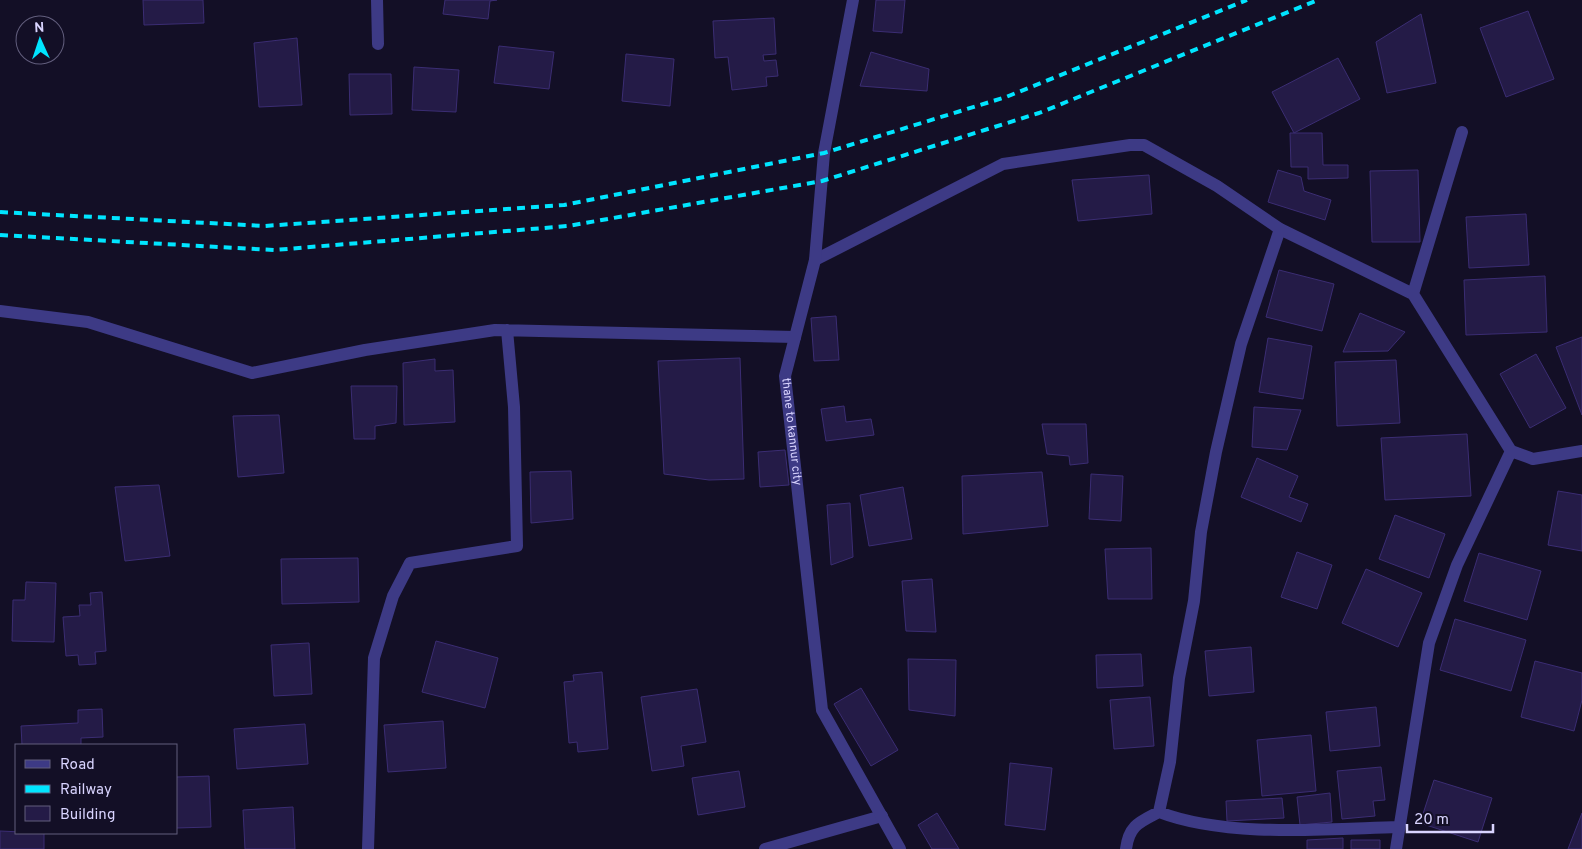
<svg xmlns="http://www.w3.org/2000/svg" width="1582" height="849" viewBox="0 0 1582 849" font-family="Overpass,sans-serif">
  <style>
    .building { fill: #241b47; stroke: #3b2d73 }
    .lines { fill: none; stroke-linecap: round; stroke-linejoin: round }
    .minor { stroke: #3d3a85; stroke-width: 12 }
    .tertiary { stroke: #3d3a85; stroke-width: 12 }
    .rail { stroke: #00e5ff; stroke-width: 4; stroke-dasharray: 8 6; stroke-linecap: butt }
    .labels { text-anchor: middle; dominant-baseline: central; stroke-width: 4; stroke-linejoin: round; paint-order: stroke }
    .street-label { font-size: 12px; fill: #d9d4ff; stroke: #130f26 }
  </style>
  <rect width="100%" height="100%" fill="#130f26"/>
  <!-- building -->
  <path class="building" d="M 143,0 L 203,0 L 204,23 L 144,25 Z
    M 445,0 L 497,0 L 490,1 L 488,19 L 443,14 Z
    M 876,0 L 905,0 L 902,33 L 873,31 Z
    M 1528,11 L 1554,79 L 1506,97 L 1480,28 Z
    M 1421,14 L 1436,83 L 1387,93 L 1376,42 Z
    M 774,18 L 776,54 L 763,55 L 764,61 L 776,60 L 778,76 L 766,77 L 767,86 L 732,90 L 728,57 L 715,58 L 713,21 Z
    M 297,38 L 302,105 L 259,107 L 254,43 Z
    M 499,46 L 554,52 L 549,89 L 494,83 Z
    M 871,52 L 929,69 L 927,91 L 860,86 Z
    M 626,54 L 674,59 L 670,106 L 622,101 Z
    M 1338,58 L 1360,99 L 1294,133 L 1272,92 Z
    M 414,67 L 459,70 L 456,112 L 412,110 Z
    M 349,74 L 391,74 L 392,114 L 350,115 Z
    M 1290,133 L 1322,133 L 1323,165 L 1348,165 L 1348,178 L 1308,179 L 1308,167 L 1291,167 Z
    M 1278,170 L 1301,177 L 1304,191 L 1331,200 L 1325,220 L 1268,202 Z
    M 1418,170 L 1420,242 L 1372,242 L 1370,171 Z
    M 1149,175 L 1152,214 L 1078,221 L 1072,180 Z
    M 1526,214 L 1529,265 L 1469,268 L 1466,217 Z
    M 1279,270 L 1334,284 L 1322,331 L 1266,317 Z
    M 1545,276 L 1547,332 L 1466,335 L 1464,280 Z
    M 1360,313 L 1405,332 L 1388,351 L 1343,352 Z
    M 836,316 L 839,360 L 814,361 L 811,318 Z
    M 1582,337 L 1582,415 L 1556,347 Z
    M 1268,338 L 1312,346 L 1303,399 L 1259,392 Z
    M 1536,354 L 1566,408 L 1530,428 L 1500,374 Z
    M 740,358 L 744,479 L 709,480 L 664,474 L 658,361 Z
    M 435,359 L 435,371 L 453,370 L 455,422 L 404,425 L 403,363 Z
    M 1396,360 L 1400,423 L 1337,426 L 1335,362 Z
    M 351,386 L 397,386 L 396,423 L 375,426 L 375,439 L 354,439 Z
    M 844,406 L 846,422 L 871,419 L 874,435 L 826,441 L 821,409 Z
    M 1254,407 L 1301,410 L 1287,450 L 1252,447 Z
    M 279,415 L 284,473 L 238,477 L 233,416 Z
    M 1042,424 L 1086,424 L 1088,463 L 1070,465 L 1069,456 L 1047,454 Z
    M 1467,434 L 1471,496 L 1385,500 L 1381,438 Z
    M 785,450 L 789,485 L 760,487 L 758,452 Z
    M 1257,458 L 1298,476 L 1289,497 L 1308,504 L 1301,522 L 1241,497 Z
    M 571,471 L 573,519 L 531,523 L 530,472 Z
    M 1042,472 L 1048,526 L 963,534 L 962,476 Z
    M 1091,474 L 1123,476 L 1121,521 L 1089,519 Z
    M 159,485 L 170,556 L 125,561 L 115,487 Z
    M 903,487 L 912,539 L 869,546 L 860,495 Z
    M 1558,491 L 1582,495 L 1582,551 L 1548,545 Z
    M 850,503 L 853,557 L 831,565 L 827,505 Z
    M 1395,515 L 1445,534 L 1429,578 L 1379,559 Z
    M 1151,548 L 1152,599 L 1108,599 L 1105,549 Z
    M 1297,552 L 1332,565 L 1317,609 L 1281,597 Z
    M 1479,553 L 1541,571 L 1527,620 L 1464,601 Z
    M 358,558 L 359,602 L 282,604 L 281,559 Z
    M 1366,569 L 1422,593 L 1398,647 L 1342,623 Z
    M 932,579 L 936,632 L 906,631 L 902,581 Z
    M 26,582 L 56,583 L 54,642 L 12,641 L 13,600 L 25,600 Z
    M 102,592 L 106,651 L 95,652 L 96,664 L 79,665 L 78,655 L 66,656 L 63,617 L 80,616 L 79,605 L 91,605 L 90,593 Z
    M 1455,619 L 1526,640 L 1511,691 L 1440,670 Z
    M 436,641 L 498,658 L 485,708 L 422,692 Z
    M 309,643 L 312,694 L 274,696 L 271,645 Z
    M 1251,647 L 1254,692 L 1209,696 L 1205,651 Z
    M 1141,654 L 1143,686 L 1097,688 L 1096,655 Z
    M 908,659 L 956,660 L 955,716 L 909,710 Z
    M 1535,661 L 1582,673 L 1582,700 L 1574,731 L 1521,717 Z
    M 602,672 L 608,749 L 578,752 L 577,742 L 569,743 L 564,682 L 574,681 L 573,675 Z
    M 861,688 L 898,750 L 871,766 L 834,704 Z
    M 697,689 L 706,742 L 681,746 L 684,766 L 652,771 L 641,697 Z
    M 1150,697 L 1154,746 L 1114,749 L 1110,700 Z
    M 1376,707 L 1380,746 L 1330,751 L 1326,712 Z
    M 102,709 L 103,737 L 81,738 L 81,745 L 22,745 L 21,726 L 78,723 L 78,710 Z
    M 443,721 L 446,768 L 388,772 L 384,725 Z
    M 305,724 L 308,764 L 237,769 L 234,729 Z
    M 1311,735 L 1316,791 L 1262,796 L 1257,740 Z
    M 1010,763 L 1052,768 L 1045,830 L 1005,825 Z
    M 1381,767 L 1385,800 L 1373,801 L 1375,816 L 1342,819 L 1337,771 Z
    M 739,771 L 745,807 L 698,815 L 692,778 Z
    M 209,776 L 211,827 L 176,828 L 176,777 Z
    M 1434,780 L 1492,798 L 1478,842 L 1420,823 Z
    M 1330,793 L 1332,822 L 1300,825 L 1297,797 Z
    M 1282,798 L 1284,818 L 1227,821 L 1226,801 Z
    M 293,807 L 295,849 L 245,849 L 243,810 Z
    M 937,813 L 959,849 L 932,849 L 918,825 Z
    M 1582,813 L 1582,849 L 1568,849 Z
    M 0,831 L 44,833 L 44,849 L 0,849 Z
    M 1343,838 L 1343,849 L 1307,849 L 1307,840 Z
    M 1351,840 L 1380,840 L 1380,849 L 1351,849 Z"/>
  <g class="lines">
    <!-- minor -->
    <path class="minor" d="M 377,0 L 378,44
      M 815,260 L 1003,164 L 1130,145 L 1144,145 L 1217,186 L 1280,229 L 1413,294 L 1511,451 L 1533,459 L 1582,451
      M 1413,294 L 1462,132
      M 0,311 L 88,322 L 252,373 L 365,350 L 495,330 L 795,337
      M 1159,812 L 1170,762 L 1179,678 L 1194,601 L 1201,532 L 1216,452 L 1241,344 L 1280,229
      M 368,849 L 374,658 L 393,596 L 410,563 L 517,546 L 514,407 L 507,330
      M 765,849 L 882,816
      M 1126,849 C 1129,825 1140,822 1159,812 C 1226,838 1326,829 1398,827
      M 1396,849 L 1429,643 L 1457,565 L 1511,451"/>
    <!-- tertiary -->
    <path class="tertiary" id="s1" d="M 853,0 L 824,153 L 815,260 L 785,376 L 822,710 L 900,849"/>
    <!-- rail -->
    <path class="rail" d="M 0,212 L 264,226 L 564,205 L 824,153 L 1006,97 L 1247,0
      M 0,235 L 274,250 L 568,226 L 822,181 L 1039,113 L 1318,0"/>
  </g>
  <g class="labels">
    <!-- street labels -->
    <g class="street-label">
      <text stroke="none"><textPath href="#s1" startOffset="439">thane to kannur city</textPath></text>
    </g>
  </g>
  <!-- legend -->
  <rect x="15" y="744" width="162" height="90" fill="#130f26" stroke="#625e7d"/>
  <rect x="25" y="760" width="25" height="8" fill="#3d3a85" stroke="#625e7d"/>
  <text x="60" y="769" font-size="15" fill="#d9d4ff">Road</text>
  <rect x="25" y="785" width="25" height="8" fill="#00e5ff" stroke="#625e7d"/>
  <text x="60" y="794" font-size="15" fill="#d9d4ff">Railway</text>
  <rect x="25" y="806" width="25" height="15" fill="#241b47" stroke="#625e7d"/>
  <text x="60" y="819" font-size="15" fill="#d9d4ff">Building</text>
  <!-- north arrow -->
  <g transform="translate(40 40) rotate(357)"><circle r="24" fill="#130f26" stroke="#625e7d"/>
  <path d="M0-4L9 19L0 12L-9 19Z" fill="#00e5ff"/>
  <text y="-8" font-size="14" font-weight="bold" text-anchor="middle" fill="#d9d4ff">N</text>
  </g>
  <!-- scale -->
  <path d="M1407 824v8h86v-8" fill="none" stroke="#d9d4ff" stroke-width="2.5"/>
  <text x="1414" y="824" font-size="15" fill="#d9d4ff" stroke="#130f26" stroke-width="4" paint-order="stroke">20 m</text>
</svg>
